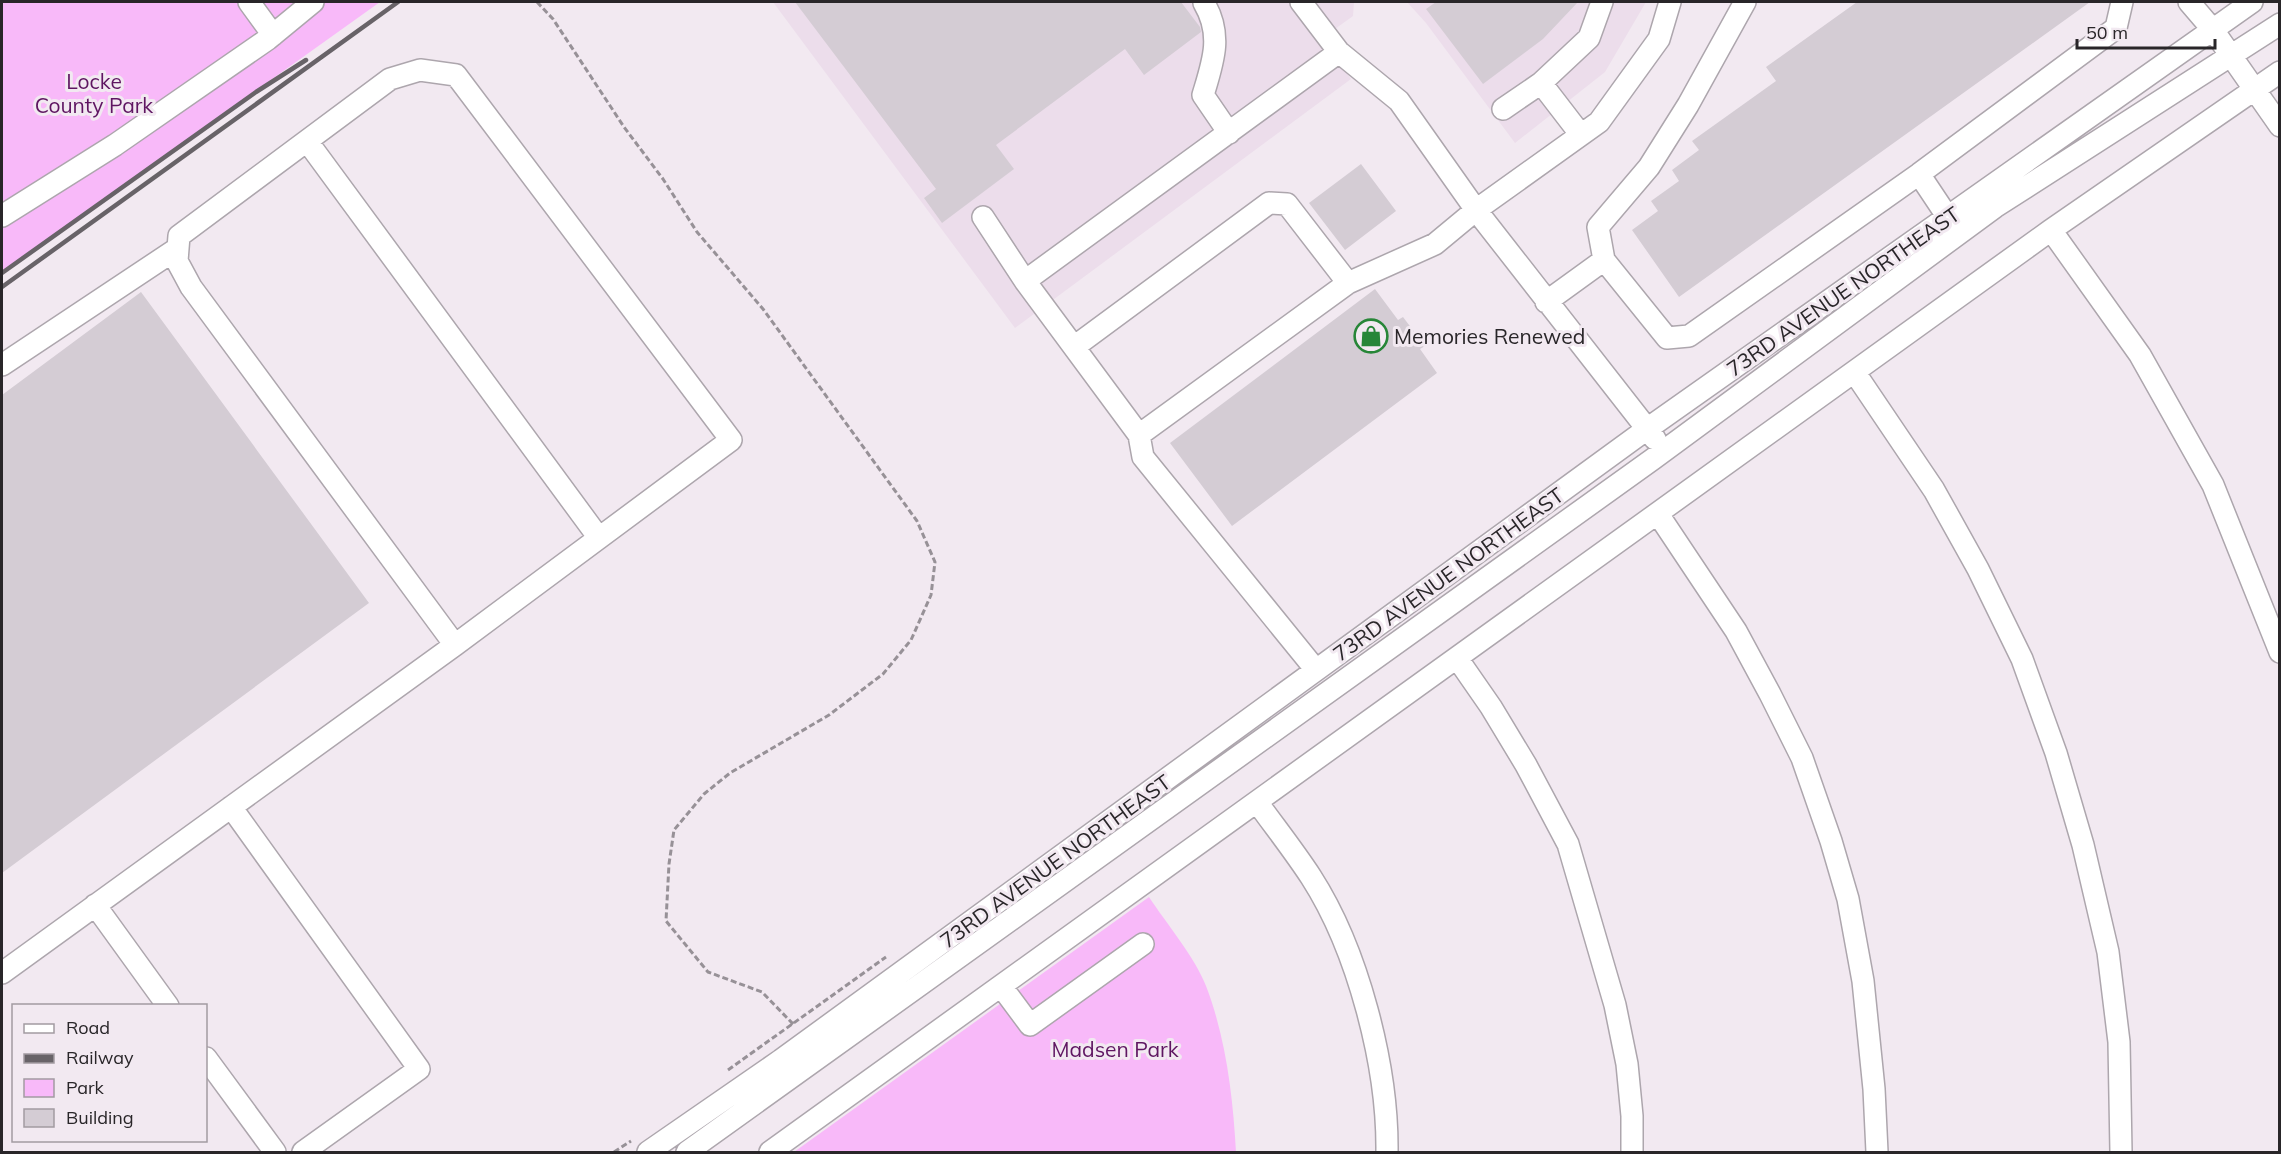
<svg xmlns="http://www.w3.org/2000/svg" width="2281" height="1154" viewBox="0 0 2281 1154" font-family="Mulish,sans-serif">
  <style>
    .built { fill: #ecddeb }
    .green { fill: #f8b9f9 }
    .building { fill: #d4ccd4 }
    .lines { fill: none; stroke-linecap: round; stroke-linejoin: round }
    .minor-casing { stroke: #ada6ad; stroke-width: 24 }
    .path { stroke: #979197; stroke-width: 3; stroke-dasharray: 6 3; stroke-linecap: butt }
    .minor { stroke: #fff; stroke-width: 21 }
    .rail { stroke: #686368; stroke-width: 4.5 }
    .labels { text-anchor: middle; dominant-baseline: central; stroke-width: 6; stroke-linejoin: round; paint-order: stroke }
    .park-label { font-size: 21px; fill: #5f1662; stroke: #f2e9f1 }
    .street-label { font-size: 21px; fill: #292629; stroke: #f2e9f1 }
    .poi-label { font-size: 21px; fill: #292629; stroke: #f2e9f1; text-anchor: start }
  </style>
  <rect width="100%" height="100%" fill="#f2e9f1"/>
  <!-- built -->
  <path class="built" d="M 773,2 L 1354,2 L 1353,16 L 1321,39 L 1351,79 L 1015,328 Z
    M 1407,2 L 1646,2 L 1605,72 L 1515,143 L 1426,23 Z"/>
  <!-- green -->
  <path class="green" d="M 2,2 L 380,2 L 2,272 Z
    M 1149,897 C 1166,923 1195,957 1206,986 C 1226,1038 1233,1097 1236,1152 L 794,1152 Z"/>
  <!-- building -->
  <path class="building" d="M 795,2 L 1181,2 L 1200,27 L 1201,32 L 1144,75 L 1125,49 L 996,145 L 1014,169 L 942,223 L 924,198 L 936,189 Z
    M 1436,2 L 1578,2 L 1543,39 L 1483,84 L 1426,9 Z
    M 1857,2 L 2090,2 L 1679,297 L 1632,230 L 1658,211 L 1651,201 L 1679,181 L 1672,170 L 1699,150 L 1692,141 L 1776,81 L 1766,67 Z
    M 1361,164 L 1396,211 L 1345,250 L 1309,203 Z
    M 1375,289 L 1398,320 L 1403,317 L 1425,346 L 1420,349 L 1437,373 L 1232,526 L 1170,443 Z
    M 141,292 L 369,603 L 2,873 L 2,395 Z"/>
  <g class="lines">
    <!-- minor casing -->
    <g class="minor-casing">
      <path id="minor" d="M 249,2 L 273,35
        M 1301,2 L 1339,52 L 1399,101 L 1476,210 L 1655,439
        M 1745,2 L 1688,105 L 1649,167 L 1598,227 L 1604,260 L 1667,338 L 1689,336 L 1919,174 L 2116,28 L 2122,2
        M 2189,2 L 2213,30 L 2280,126
        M 1204,3 C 1223,35 1213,62 1203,95 L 1229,133
        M 1339,52 L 1025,281 L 1139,435 L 1348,283 L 1435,244 L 1476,210 L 1599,122 L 1659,39 L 1670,2
        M 1503,109 L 1541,83
        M 1581,135 L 1541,83 L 1589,38 L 1602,2
        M 307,141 L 599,538
        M 1919,174 L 1955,228
        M 2,216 L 115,145 L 268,39 L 313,2
        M 983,217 L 1025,281
        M 2051,230 L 2140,355 L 2213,485 L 2280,652
        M 1546,302 L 1604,260
        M 1074,347 L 1269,203 L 1287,204 L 1348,283
        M 2,365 L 178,248
        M 1855,373 L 1934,490 L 1978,569 L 2022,659 L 2056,753 L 2083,845 L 2108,952 L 2119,1042 L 2121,1152
        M 1139,435 L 1143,457 L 1316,670
        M 1658,514 L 1736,631 L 1770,694 L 1802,758 L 1831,841 L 1848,899 L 1863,981 L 1874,1089 L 1877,1152
        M 1457,658 L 1491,707 L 1526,765 L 1568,844 L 1615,1005 L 1627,1064 L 1632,1116 L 1632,1152
        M 1257,802 C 1275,827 1294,851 1311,877 C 1358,950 1388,1066 1387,1152
        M 231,807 L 419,1069 L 303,1152
        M 95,905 L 168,1006
        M 2,973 L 455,645 L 731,440 L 456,75 L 420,70 L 390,79 L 179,236 L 177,261 L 191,287 L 455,645
        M 1001,986 L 1030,1025 L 1143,944
        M 206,1058 L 275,1152
        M 648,1152 L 781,1060 L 1647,429 L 2252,2
        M 687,1152 L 1653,459 L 1995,207 L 2280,24
        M 770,1152 L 2051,230 L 2280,72"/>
    </g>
    <!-- path -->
    <path class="path" d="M 537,2 L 553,19 L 624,127 L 663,179 L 697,232 L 763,309 L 917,521 L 935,562 L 931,595 L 911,640 L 883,674 L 829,715 L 730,773 L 704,794 L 674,830 L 669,864 L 666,921 L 708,972 L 762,992 L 794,1025
      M 728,1070 L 886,957
      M 614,1152 L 631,1141"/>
    <!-- minor -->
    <use href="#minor" class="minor"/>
    <!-- rail -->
    <path class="rail" d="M 2,273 L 256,92 L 306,60
      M 2,287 L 398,2"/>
  </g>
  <!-- icons -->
  <defs>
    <g id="shop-ring" transform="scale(1.725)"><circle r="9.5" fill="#f2e9f1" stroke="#278638" stroke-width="1.5"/><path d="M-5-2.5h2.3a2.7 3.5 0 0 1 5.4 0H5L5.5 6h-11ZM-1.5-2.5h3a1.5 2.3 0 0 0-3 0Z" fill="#278638"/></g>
  </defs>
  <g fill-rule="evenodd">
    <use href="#shop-ring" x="1371" y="336"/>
  </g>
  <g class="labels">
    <!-- park labels -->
    <g class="park-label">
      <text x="94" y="81">Locke<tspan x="94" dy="24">County Park</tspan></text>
      <text x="1115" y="1049">Madsen Park</text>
    </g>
    <!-- street labels -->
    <g class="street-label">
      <text transform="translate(1843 291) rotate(-35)">73RD AVENUE NORTHEAST</text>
      <text transform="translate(1448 574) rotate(-36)">73RD AVENUE NORTHEAST</text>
      <text transform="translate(1055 861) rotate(-36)">73RD AVENUE NORTHEAST</text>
    </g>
    <!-- poi labels -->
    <g class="poi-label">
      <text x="1394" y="336">Memories Renewed</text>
    </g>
  </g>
  <!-- border -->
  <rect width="2281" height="1154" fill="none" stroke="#292629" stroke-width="6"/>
  <!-- legend -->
  <rect x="12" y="1004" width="195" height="138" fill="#f2e9f1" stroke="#a29ba1" stroke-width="1.5"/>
  <rect x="24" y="1024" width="30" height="9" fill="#ffffff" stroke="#a29ba1" stroke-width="1.5"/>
  <text x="66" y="1034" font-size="18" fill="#292629">Road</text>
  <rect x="24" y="1054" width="30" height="9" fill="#686368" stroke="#a29ba1" stroke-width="1.5"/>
  <text x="66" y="1064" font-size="18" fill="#292629">Railway</text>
  <rect x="24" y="1079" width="30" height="18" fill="#f8b9f9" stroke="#a29ba1" stroke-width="1.5"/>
  <text x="66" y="1094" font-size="18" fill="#292629">Park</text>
  <rect x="24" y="1109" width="30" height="18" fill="#d4ccd4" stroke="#a29ba1" stroke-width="1.5"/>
  <text x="66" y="1124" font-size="18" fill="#292629">Building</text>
  <!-- scale -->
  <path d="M2077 39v9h138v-9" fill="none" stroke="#292629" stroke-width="3"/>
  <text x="2086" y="39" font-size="18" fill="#292629" stroke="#f2e9f1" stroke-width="4.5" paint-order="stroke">50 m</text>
</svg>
